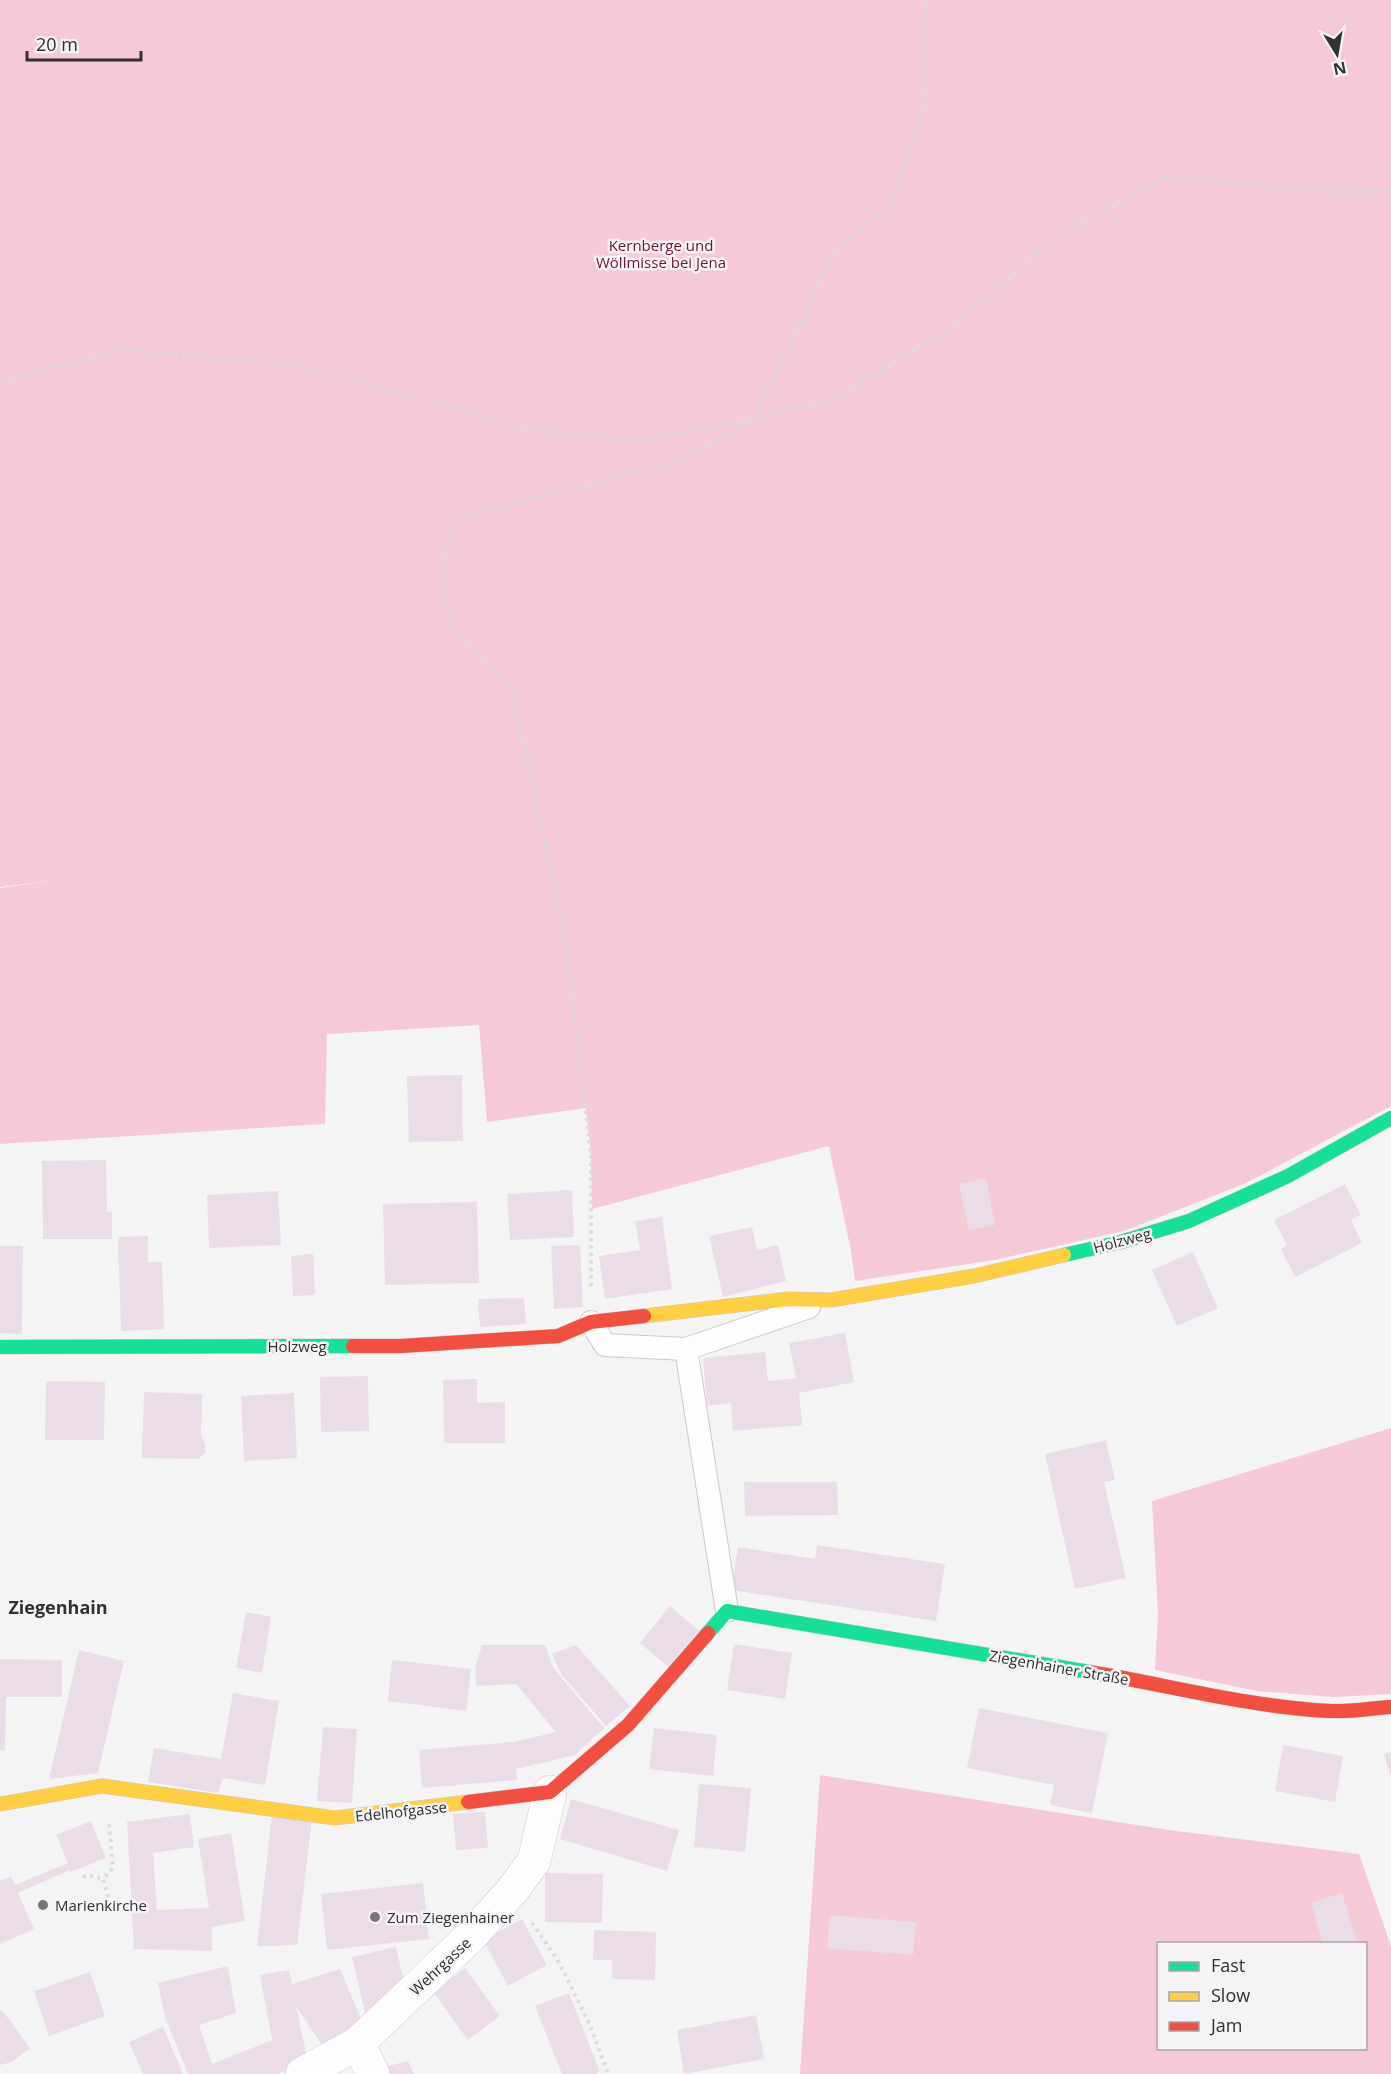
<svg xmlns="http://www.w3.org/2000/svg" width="1391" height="2074" viewBox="0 0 1391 2074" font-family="'Open Sans',sans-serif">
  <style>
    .green { fill: #f6c9d6; fill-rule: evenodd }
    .building { fill: #ebdde7 }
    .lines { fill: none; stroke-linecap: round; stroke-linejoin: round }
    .lane-casing { stroke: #cbcacb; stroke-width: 24 }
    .street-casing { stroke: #cbcacb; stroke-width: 34 }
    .fast-casing { stroke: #cbcacb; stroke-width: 15 }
    .slow-casing { stroke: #cbcacb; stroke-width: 15 }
    .jam-casing { stroke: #cbcacb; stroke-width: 15 }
    .path { stroke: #dcdbdc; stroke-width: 4; stroke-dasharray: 3 4.5; stroke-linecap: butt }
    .lane { stroke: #fefdfe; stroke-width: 22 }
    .street { stroke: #fefdfe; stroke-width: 33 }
    .fast { stroke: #16e098; stroke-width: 14 }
    .slow { stroke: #ffcf43; stroke-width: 14 }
    .jam { stroke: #f24e42; stroke-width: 14 }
    .poi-dot { fill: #767576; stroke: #f5f3f6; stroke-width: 2 }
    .labels { text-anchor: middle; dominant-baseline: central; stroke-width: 5; stroke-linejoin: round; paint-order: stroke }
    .park-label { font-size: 15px; fill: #6e173b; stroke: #f5f3f6 }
    .street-label { font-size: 15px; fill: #313132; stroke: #f5f3f6 }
    .poi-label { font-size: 15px; fill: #313132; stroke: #f5f3f6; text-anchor: start }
    .quarter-label { font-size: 18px; font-weight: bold; fill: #313132; stroke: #f5f3f6 }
  </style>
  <rect width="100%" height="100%" fill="#f5f4f5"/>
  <!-- green -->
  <path class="green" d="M 0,0 L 1391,0 L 1391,1106 L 1244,1184 L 1124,1231 L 995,1260 L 855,1281 L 851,1251 L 829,1146 L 592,1209 L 591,1155 L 586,1108 L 487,1122 L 479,1025 L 327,1034 L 325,1124 L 0,1144 L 0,888 L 50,881 L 0,887 Z
    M 1391,1428 L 1391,1694 L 1333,1697 L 1257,1691 L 1155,1670 L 1158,1613 L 1152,1501 Z
    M 820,1775 L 1169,1830 L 1359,1854 L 1391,1946 L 1391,2074 L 800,2074 ZM 1158,1944 L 1366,1944 L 1366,2048 L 1158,2048 Z"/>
  <!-- building -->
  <path class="building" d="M 462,1075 L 463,1141 L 409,1142 L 407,1076 Z
    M 106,1160 L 107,1211 L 112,1212 L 112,1239 L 43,1239 L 42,1161 Z
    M 986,1178 L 995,1225 L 969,1230 L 959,1184 Z
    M 1345,1184 L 1361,1215 L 1351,1220 L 1362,1243 L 1295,1277 L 1281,1249 L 1287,1245 L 1274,1220 Z
    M 572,1190 L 574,1237 L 510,1240 L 507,1194 Z
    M 278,1191 L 281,1245 L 209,1248 L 207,1195 Z
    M 477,1202 L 479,1283 L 385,1285 L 383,1204 Z
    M 662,1217 L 672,1289 L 605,1299 L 599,1256 L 640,1250 L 635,1221 Z
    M 752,1227 L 757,1250 L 778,1245 L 786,1281 L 723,1297 L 709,1236 Z
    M 148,1236 L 148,1262 L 162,1262 L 164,1329 L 121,1331 L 118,1237 Z
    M 580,1245 L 583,1307 L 554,1309 L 551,1246 Z
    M 0,1246 L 23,1246 L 22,1334 L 0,1333 Z
    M 1193,1252 L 1218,1308 L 1177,1326 L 1152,1270 Z
    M 313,1254 L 315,1295 L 293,1296 L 291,1256 Z
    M 524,1298 L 526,1324 L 480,1327 L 478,1299 Z
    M 845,1333 L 854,1382 L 799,1393 L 802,1425 L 733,1431 L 731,1403 L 707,1406 L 703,1358 L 765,1352 L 768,1381 L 796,1378 L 789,1343 Z
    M 368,1376 L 369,1431 L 321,1432 L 320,1377 Z
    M 477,1379 L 477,1403 L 505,1402 L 505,1443 L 444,1443 L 443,1380 Z
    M 46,1381 L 105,1382 L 104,1440 L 45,1440 Z
    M 144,1392 L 202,1394 L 201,1435 L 205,1443 L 205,1453 L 198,1459 L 142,1458 Z
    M 294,1393 L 297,1458 L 244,1461 L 241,1396 Z
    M 1106,1440 L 1115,1480 L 1104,1482 L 1126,1578 L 1075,1589 L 1045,1454 Z
    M 744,1482 L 837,1482 L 838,1515 L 745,1516 Z
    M 817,1545 L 945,1564 L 936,1621 L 731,1590 L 738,1547 L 815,1559 Z
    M 670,1606 L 699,1631 L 668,1667 L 640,1643 Z
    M 246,1612 L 271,1617 L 262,1673 L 236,1668 Z
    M 734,1644 L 792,1653 L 785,1699 L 727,1690 Z
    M 482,1645 L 545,1645 L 552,1665 L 559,1675 L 604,1728 L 575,1755 L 516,1769 L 517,1780 L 422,1788 L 419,1750 L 514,1742 L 556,1732 L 516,1684 L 476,1686 L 475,1668 Z
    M 576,1645 L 630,1706 L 606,1726 L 561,1674 L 552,1654 Z
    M 79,1650 L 124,1661 L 98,1773 L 49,1779 Z
    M 0,1659 L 62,1660 L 62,1697 L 6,1697 L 5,1750 L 0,1750 Z
    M 392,1660 L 471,1669 L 466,1711 L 388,1701 Z
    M 233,1693 L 279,1701 L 265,1785 L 223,1778 L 218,1793 L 148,1782 L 154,1748 L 221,1759 Z
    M 979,1708 L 1108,1733 L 1092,1813 L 1050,1805 L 1054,1785 L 967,1768 Z
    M 323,1727 L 357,1729 L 352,1803 L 317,1801 Z
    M 654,1728 L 717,1735 L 713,1776 L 649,1769 Z
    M 1283,1745 L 1343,1756 L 1335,1802 L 1275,1791 Z
    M 1391,1752 L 1391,1775 L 1390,1775 L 1384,1754 Z
    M 699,1784 L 751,1788 L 745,1852 L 694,1847 Z
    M 571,1799 L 679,1830 L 667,1871 L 560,1839 Z
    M 485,1812 L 488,1848 L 456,1850 L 453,1814 Z
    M 190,1814 L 194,1847 L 153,1853 L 157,1910 L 209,1908 L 198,1839 L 231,1833 L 245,1921 L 212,1927 L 212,1951 L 134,1949 L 127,1822 Z
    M 272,1815 L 312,1819 L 297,1945 L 257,1946 Z
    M 91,1821 L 106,1858 L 71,1872 L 70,1870 L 18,1893 L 34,1929 L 0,1944 L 0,1881 L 11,1876 L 15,1885 L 68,1863 L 56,1835 Z
    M 545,1873 L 603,1874 L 602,1923 L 545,1922 Z
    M 423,1883 L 429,1939 L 327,1950 L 321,1894 Z
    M 1342,1893 L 1358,1944 L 1323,1944 L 1311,1903 Z
    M 830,1915 L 916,1922 L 913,1955 L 827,1948 Z
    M 522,1919 L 547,1965 L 508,1986 L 483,1940 Z
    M 594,1930 L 656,1932 L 655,1980 L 612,1979 L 612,1960 L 593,1960 Z
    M 396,1947 L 405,1986 L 367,2021 L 352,1957 Z
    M 228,1966 L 236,2013 L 199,2025 L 212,2064 L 272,2040 L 260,1975 L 289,1970 L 292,1984 L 340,1969 L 363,2023 L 324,2048 L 296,2006 L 308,2062 L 278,2074 L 188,2074 L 165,2017 L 158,1983 Z
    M 465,1968 L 500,2016 L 468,2040 L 433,1992 Z
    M 90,1972 L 105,2016 L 49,2036 L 34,1991 Z
    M 569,1993 L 600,2072 L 596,2074 L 562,2074 L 535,2006 Z
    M 2,2010 L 30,2048 L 12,2062 L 0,2065 L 0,2011 Z
    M 756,2015 L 764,2059 L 684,2074 L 677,2030 Z
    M 163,2027 L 183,2074 L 143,2074 L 129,2042 Z
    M 408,2061 L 414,2074 L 378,2074 L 376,2069 Z"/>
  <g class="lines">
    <!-- lane casing -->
    <g class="lane-casing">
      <path id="lane" d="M 591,1322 L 605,1345 L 686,1349 L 809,1307
        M 686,1349 L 727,1611"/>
    </g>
    <!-- street casing -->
    <g class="street-casing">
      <path id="street" d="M 358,2043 L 373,2074
        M 302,2074 L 358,2043 L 470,1937 L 511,1892 L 534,1861 L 550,1792"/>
    </g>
    <!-- fast casing -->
    <g class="fast-casing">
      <path id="fast" d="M 1064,1255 L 1121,1242 L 1189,1221 L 1288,1176 L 1391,1118
        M 0,1347 L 353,1346
        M 708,1633 L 727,1611 L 1089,1672"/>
    </g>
    <!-- slow casing -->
    <g class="slow-casing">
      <path id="slow" d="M 644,1316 L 788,1299 L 831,1300 L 974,1276 L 1064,1255
        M 0,1804 L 102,1786 L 335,1818 L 468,1802"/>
    </g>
    <!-- jam casing -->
    <g class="jam-casing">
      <path id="jam" d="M 353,1346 L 401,1346 L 558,1336 L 591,1322 L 644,1316
        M 1089,1672 C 1169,1685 1249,1707 1331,1711 C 1351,1712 1371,1708 1391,1707
        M 468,1802 L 550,1792 L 628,1725 L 708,1633"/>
    </g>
    <!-- path -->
    <path class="path" d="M 0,383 L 116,349 L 294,364 L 533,430 L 640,440 L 755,418 L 833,399 L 952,327 L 1063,232 L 1169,176 L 1338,192 L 1391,190
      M 591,1286 L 591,1155 L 564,930 L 513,694 L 453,627 L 441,573 L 454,525 L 473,513 L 681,461 L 755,418 L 833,255 L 891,202 L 924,106 L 925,0
      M 109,1824 L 113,1868 L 103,1879 L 112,1910
      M 83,1877 L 89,1875 L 103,1879
      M 532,1923 L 557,1959 L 590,2025 L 608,2074"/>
    <!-- lane -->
    <use href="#lane" class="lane"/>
    <!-- street -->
    <use href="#street" class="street"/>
    <!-- fast -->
    <use href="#fast" class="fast"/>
    <!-- slow -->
    <use href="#slow" class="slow"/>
    <!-- jam -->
    <use href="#jam" class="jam"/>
  </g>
  <!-- markers -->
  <g class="poi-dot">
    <circle cx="43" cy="1905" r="6"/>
    <circle cx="375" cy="1917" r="6"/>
  </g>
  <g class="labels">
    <!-- park labels -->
    <g class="park-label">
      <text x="661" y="245">Kernberge und<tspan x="661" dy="17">Wöllmisse bei Jena</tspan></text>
    </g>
    <!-- street labels -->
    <g class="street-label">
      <text transform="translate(1122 1240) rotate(-15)">Holzweg</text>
      <text x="297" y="1346">Holzweg</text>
      <text transform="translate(1059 1667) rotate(10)">Ziegenhainer Straße</text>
      <text transform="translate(401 1811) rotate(-6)">Edelhofgasse</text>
      <text transform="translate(440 1966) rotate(-43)">Wehrgasse</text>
    </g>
    <!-- poi labels -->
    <g class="poi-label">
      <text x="55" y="1905">Marienkirche</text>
      <text x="387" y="1917">Zum Ziegenhainer</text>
    </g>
    <!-- quarter labels -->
    <g class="quarter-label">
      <text x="58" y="1607">Ziegenhain</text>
    </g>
  </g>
  <!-- legend -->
  <rect x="1157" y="1942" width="210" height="108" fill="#f5f3f6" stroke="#a7a5a8" stroke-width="1.5"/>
  <rect x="1169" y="1962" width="30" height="9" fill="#16e098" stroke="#a7a5a8" stroke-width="1.5"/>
  <text x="1211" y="1972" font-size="18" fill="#313132">Fast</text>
  <rect x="1169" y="1992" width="30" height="9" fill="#ffcf43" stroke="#a7a5a8" stroke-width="1.5"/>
  <text x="1211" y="2002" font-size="18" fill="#313132">Slow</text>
  <rect x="1169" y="2022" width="30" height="9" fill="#f24e42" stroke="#a7a5a8" stroke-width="1.5"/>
  <text x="1211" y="2032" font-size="18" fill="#313132">Jam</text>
  <!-- north arrow -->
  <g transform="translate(1337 54) rotate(169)" stroke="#f5f3f6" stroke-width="4.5" paint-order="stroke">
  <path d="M0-4.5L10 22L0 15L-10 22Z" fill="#313132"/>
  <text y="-9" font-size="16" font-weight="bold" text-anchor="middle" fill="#313132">N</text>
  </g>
  <!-- scale -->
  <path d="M27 51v9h114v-9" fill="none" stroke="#313132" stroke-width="3"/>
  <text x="36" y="51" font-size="18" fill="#313132" stroke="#f5f3f6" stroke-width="4.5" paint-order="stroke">20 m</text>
</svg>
